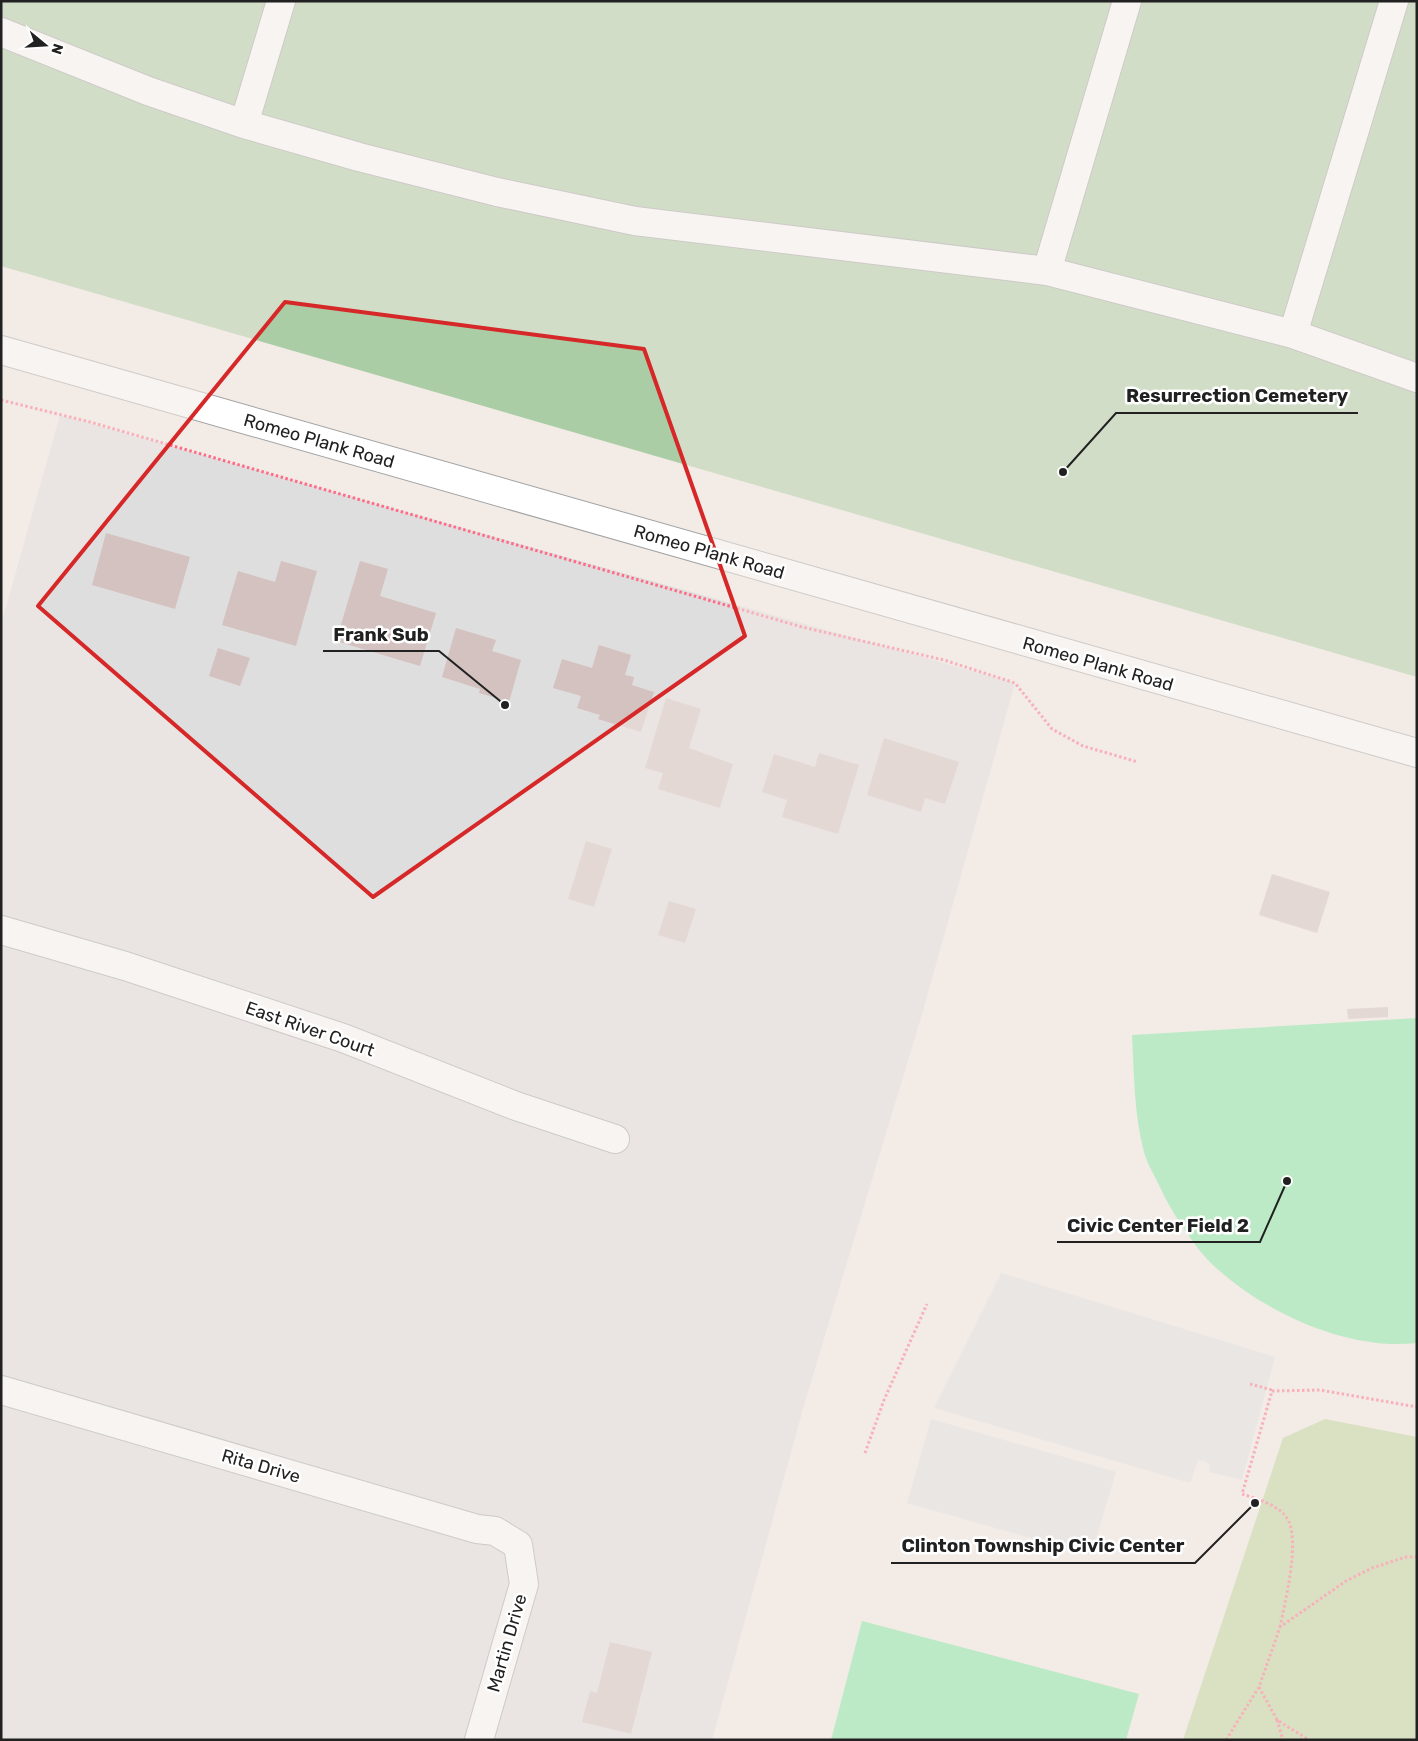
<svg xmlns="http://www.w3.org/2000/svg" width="1418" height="1741" viewBox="0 0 1418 1741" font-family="Rubik,sans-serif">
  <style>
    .residential { fill: #dfdede }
    .forest { fill: #bcd597 }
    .cemetery { fill: #abcda5 }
    .pitch { fill: #7de89f }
    .parking { fill: #e1e1e1 }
    .building { fill: #d3c2bf }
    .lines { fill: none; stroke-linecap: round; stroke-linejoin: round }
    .minor-casing { stroke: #a2a2a2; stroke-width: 30 }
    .path { stroke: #ff6a87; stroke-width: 3; stroke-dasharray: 2.5 2.5; stroke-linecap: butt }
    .minor { stroke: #fff; stroke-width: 28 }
    .marked { fill: none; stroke: #d62828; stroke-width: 4; stroke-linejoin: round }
    .labels { text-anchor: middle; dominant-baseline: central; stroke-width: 5; stroke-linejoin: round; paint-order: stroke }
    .street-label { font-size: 18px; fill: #212121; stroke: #fff }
    .leader { fill: none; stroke: #212121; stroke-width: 2 }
    .callout-dot { fill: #212121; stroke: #fff; stroke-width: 2 }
    .callout-label { font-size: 19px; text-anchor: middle; font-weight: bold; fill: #212121; stroke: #fff; stroke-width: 5; stroke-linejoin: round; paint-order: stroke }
  </style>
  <rect width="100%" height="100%" fill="#f2ebe6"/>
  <!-- residential -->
  <path class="residential" d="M 60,415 L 1015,683 L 922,1014 L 804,1405 L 712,1740 L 1,1740 L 1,625 Z"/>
  <!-- forest -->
  <path class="forest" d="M 1325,1419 L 1417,1437 L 1417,1740 L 1183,1740 L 1283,1438 Z"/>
  <!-- cemetery -->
  <path class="cemetery" d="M 1,1 L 1417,1 L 1417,677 L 1,266 Z"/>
  <!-- pitch -->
  <path class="pitch" d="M 1417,1018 L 1417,1343 C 1347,1351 1263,1312 1213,1265 C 1193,1246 1169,1208 1158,1183 C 1153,1173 1147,1163 1144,1152 C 1134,1114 1134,1074 1132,1035 Z
    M 862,1621 L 1139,1694 L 1126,1740 L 831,1740 Z"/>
  <!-- parking -->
  <path class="parking" d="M 1001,1273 L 1275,1357 L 1242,1480 L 1209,1472 L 1210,1465 L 1205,1461 L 1198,1460 L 1190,1483 L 934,1408 Z
    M 931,1419 L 1116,1472 L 1091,1555 L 907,1503 Z"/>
  <!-- building -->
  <path class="building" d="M 106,533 L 190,557 L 175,609 L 92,585 Z
    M 281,561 L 317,571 L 296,646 L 222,625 L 238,571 L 275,582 Z
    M 360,561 L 388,569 L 380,596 L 436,613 L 420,666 L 336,641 Z
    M 456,628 L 496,640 L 492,651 L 521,660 L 509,702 L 479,693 L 480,689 L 442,677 Z
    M 599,645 L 631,655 L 625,675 L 634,677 L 632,685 L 654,692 L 641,732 L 598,719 L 600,715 L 577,708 L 581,696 L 553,688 L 562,659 L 592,668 Z
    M 218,648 L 250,658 L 240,686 L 209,676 Z
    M 666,698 L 701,709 L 689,748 L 733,764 L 720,808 L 658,789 L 663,773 L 645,768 Z
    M 884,738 L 959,762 L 945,804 L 925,798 L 921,812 L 867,795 Z
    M 819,753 L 859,765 L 838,834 L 782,817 L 787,800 L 762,792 L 774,754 L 815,767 Z
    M 586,841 L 612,849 L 594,907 L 568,899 Z
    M 1272,874 L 1330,892 L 1317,933 L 1259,915 Z
    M 669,901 L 696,909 L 685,943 L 658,935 Z
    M 1388,1007 L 1388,1017 L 1348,1019 L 1347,1009 Z
    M 610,1642 L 652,1652 L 631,1734 L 582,1722 L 590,1691 L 597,1693 Z"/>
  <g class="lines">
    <!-- minor casing -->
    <g class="minor-casing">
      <path id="minor" d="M 1,32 L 148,91 L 244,124 L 359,157 L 497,192 L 635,221 L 1047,271 L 1293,334 L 1417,378
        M 244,124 L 281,1
        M 1047,271 L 1127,1
        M 1293,334 L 1394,1
        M 1,350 L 1417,753
        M 1,930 L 125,966 L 343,1038 L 516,1106 L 615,1139
        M 1,1390 L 477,1529 L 495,1531 L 518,1545 L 524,1584 L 479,1740"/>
    </g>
    <!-- path -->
    <path class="path" d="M 1,400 L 90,422 L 802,627 L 944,660 L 1015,683 L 1052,729 L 1083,746 L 1138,762
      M 1250,1384 L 1272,1390
      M 865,1453 L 884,1400 L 927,1304
      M 1280,1627 C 1285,1602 1300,1543 1288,1520 C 1280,1505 1257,1499 1242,1494 L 1272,1391 L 1320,1390 L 1417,1407
      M 1259,1687 L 1277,1720 L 1309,1740
      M 1277,1720 L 1283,1740
      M 1226,1740 L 1259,1687 L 1280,1627 L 1346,1581 L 1372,1568 L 1406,1557 L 1417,1557"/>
    <!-- minor -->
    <use href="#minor" class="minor"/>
  </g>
  <!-- marked area -->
  <path d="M0 0H1418V1741H0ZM 285,302 L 644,349 L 745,636 L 373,897 L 38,606 Z" fill="#f2ebe6" fill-opacity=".55" fill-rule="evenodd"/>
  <path class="marked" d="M 285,302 L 644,349 L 745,636 L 373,897 L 38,606 Z"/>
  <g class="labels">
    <!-- street labels -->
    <g class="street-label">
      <text transform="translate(319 441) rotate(16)">Romeo Plank Road</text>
      <text transform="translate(709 552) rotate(16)">Romeo Plank Road</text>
      <text transform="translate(1098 664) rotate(16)">Romeo Plank Road</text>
      <text transform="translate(310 1029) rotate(19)">East River Court</text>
      <text transform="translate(261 1466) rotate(16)">Rita Drive</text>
      <text transform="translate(507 1643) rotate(-74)">Martin Drive</text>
    </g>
  </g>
  <!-- callouts -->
  <path class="leader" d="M1063 472L1116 413H1358M505 705L439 651H323M1287 1181L1260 1242H1057M1255 1503L1195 1563H891"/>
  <g class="callout-dot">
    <circle cx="1063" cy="472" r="5"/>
    <circle cx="505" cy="705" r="5"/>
    <circle cx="1287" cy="1181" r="5"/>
    <circle cx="1255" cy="1503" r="5"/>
  </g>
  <g class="callout-label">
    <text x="1237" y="402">Resurrection Cemetery</text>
    <text x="381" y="641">Frank Sub</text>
    <text x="1158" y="1232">Civic Center Field 2</text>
    <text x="1043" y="1552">Clinton Township Civic Center</text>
  </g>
  <!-- border -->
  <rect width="1418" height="1741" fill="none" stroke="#212121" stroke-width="5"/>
  <!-- north arrow -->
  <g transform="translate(45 45) rotate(108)" stroke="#ffffff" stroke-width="4" paint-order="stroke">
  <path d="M0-4L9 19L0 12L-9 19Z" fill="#212121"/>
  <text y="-8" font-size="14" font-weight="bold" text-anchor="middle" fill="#212121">N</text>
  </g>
</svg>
